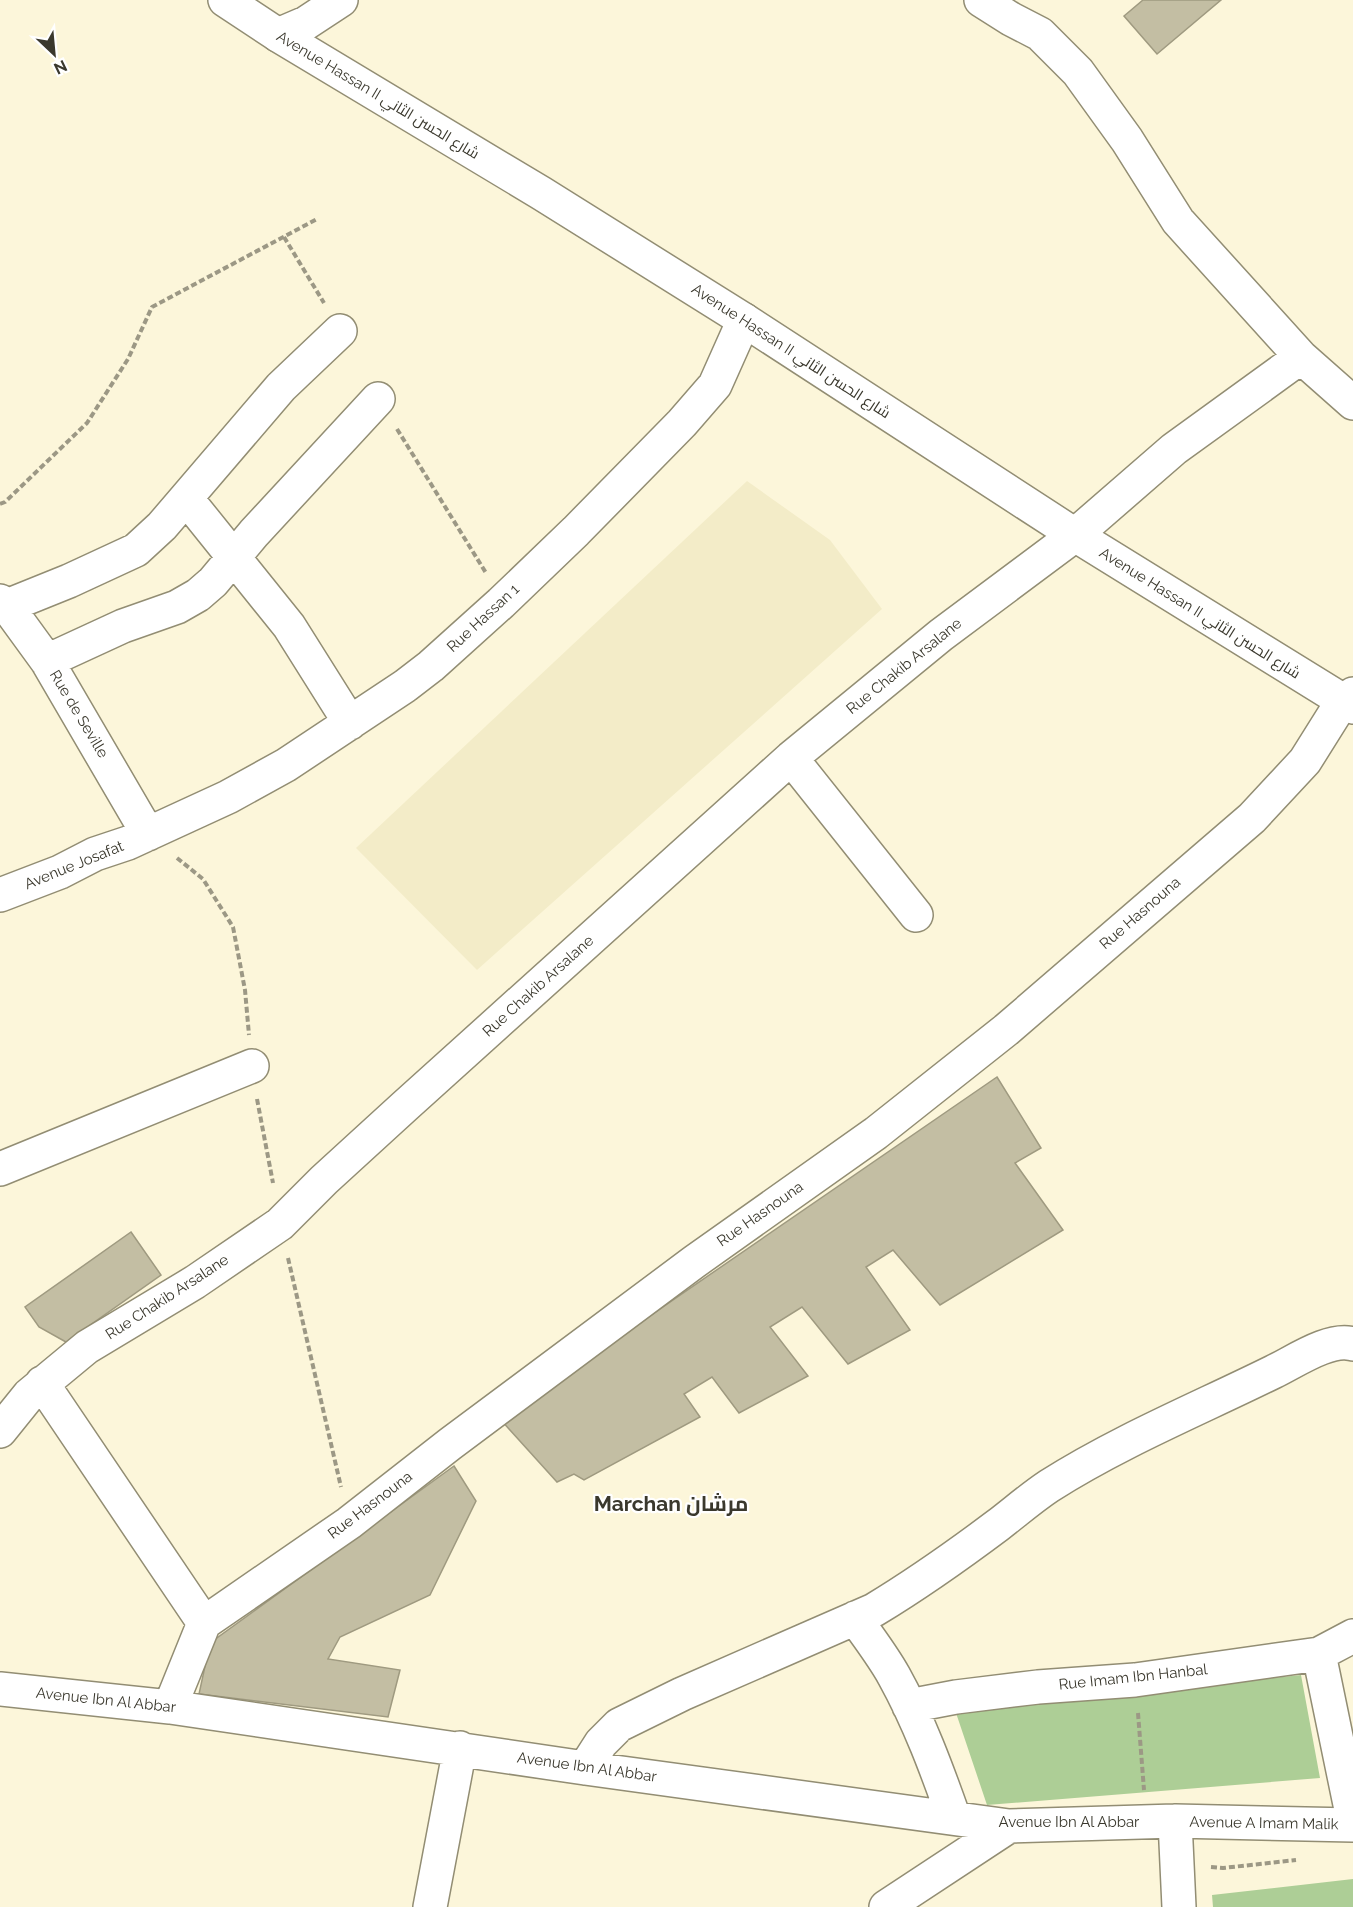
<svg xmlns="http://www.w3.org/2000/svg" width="1353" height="1907" viewBox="0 0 1353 1907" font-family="Raleway,Cairo,sans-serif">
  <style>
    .built { fill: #f3ecc8 }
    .green { fill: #adce96 }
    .building { fill: #c3bea3; stroke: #9f9a80; stroke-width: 1.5 }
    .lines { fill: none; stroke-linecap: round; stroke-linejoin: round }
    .street-casing { stroke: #928d73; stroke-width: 36 }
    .secondary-casing { stroke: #928d73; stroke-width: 36 }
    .path { stroke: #9c9885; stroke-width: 4; stroke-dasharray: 6 3; stroke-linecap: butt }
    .street { stroke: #fff; stroke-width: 33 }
    .secondary { stroke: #fff; stroke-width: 33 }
    .labels { text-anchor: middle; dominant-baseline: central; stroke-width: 4.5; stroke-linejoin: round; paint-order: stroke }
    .street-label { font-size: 15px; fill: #3a382d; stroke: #fff }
    .district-label { font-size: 21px; font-weight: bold; fill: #3a382d; stroke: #fff }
  </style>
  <rect width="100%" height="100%" fill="#fcf6da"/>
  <!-- built -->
  <path class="built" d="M 747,481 L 830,540 L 882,609 L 477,970 L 356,848 Z"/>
  <!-- green -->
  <path class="green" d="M 1301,1675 L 1320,1778 L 987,1805 L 955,1710 Z
    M 1353,1879 L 1353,1907 L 1213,1907 L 1212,1895 Z"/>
  <!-- building -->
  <path class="building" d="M 1143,0 L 1221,0 L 1157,54 L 1124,16 Z
    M 997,1077 L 1041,1148 L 1015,1163 L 1063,1230 L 940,1305 L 893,1250 L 866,1267 L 910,1330 L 848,1364 L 802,1307 L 770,1327 L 808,1376 L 739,1413 L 712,1377 L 684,1394 L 700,1417 L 584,1480 L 574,1474 L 557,1482 L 500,1419 Z
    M 131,1232 L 161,1275 L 66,1342 L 39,1327 L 25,1307 Z
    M 454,1466 L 476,1501 L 430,1595 L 340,1637 L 328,1659 L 400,1670 L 388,1717 L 199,1694 L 210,1643 Z"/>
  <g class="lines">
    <!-- street casing -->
    <g class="street-casing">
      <path id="street" d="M 981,0 L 1011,19 L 1040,34 L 1078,72 L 1127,140 L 1178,221 L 1301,357 L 1353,403
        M 278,35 L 306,23 L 341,0
        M 186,498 L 289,626 L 350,723
        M 0,601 L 7,606 L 47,661 L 148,834
        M 7,606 L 69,581 L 136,550 L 162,526 L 281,387 L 340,331
        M 47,661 L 123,626 L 177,607 L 198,595 L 213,582 L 254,533 L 378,399
        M 791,758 L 916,915
        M 0,895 L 60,872 L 95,854 L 128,843 L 228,797 L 286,765 L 405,686 L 431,666 L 501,603 L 576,531 L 682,423 L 715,385 L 744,320
        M 0,1169 L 252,1066
        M 42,1383 L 204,1623
        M 0,1431 L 29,1395 L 87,1347 L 195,1282 L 280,1224 L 324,1180 L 405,1106 L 791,758 L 941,635 L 1075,535 L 1174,449 L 1301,357
        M 855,1618 C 868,1637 883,1656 894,1676 C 919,1721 937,1770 954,1818
        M 1319,1654 L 1353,1819
        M 0,1689 L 170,1707 L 585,1768 L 1009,1826 L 1175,1821 L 1353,1825
        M 909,1706 L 956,1697 L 1038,1687 L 1135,1680 L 1319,1654 L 1353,1636
        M 170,1707 L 204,1623 L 349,1523 L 450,1444 L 694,1262 L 876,1133 L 1006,1030 L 1252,818 L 1305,761 L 1342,702 L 1353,694
        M 585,1768 L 601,1743 L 619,1725 L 682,1694 L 874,1610 C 917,1584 958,1555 998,1525 C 1015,1512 1031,1498 1049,1486 C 1120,1441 1198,1409 1273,1372 C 1294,1362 1330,1337 1353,1344
        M 1175,1821 L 1179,1907
        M 430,1907 L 460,1748
        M 886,1907 L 1009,1826"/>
    </g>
    <!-- secondary casing -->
    <g class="secondary-casing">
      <path id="secondary" d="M 225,0 L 278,35 L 541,193 L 744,320 L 1075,535 L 1353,707"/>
    </g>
    <!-- path -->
    <path class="path" d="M 284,237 L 324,303
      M 397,429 L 486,573
      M 0,504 L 5,502 L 87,423 L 128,359 L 152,307 L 317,219
      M 177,858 L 203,879 L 233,927 L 245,990 L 249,1035
      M 257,1099 L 273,1183
      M 288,1258 L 341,1487
      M 1138,1713 L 1144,1790
      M 1211,1867 L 1223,1868 L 1296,1860"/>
    <!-- street -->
    <use href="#street" class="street"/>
    <!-- secondary -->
    <use href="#secondary" class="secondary"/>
  </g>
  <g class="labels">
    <!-- street labels -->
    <g class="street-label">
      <text transform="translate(378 95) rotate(31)">Avenue Hassan II شارع الحسن الثاني</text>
      <text transform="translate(791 351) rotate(33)">Avenue Hassan II شارع الحسن الثاني</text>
      <text transform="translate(1200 613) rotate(32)">Avenue Hassan II شارع الحسن الثاني</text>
      <text transform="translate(483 618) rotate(-43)">Rue Hassan 1</text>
      <text transform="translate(904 666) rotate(-39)">Rue Chakib Arsalane</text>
      <text transform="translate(79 714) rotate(59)">Rue de Seville</text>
      <text transform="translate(74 865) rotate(-22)">Avenue Josafat</text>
      <text transform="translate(1140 913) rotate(-41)">Rue Hasnouna</text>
      <text transform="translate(538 986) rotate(-42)">Rue Chakib Arsalane</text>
      <text transform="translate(760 1214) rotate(-35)">Rue Hasnouna</text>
      <text transform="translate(167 1297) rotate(-33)">Rue Chakib Arsalane</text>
      <text transform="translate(370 1505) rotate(-37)">Rue Hasnouna</text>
      <text transform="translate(1133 1677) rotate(-6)">Rue Imam Ibn Hanbal</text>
      <text transform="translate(106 1700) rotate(6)">Avenue Ibn Al Abbar</text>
      <text transform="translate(587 1767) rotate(8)">Avenue Ibn Al Abbar</text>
      <text x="1069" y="1822">Avenue Ibn Al Abbar</text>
      <text transform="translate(1264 1823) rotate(1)">Avenue A Imam Malik</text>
    </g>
    <!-- district labels -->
    <g class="district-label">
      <text x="671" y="1503">Marchan مرشان</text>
    </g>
  </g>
  <!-- north arrow -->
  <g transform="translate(54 54) rotate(154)" stroke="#ffffff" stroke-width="4.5" paint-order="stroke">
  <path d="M0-4.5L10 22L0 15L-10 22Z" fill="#3a382d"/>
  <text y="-9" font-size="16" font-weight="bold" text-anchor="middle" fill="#3a382d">N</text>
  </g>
</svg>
